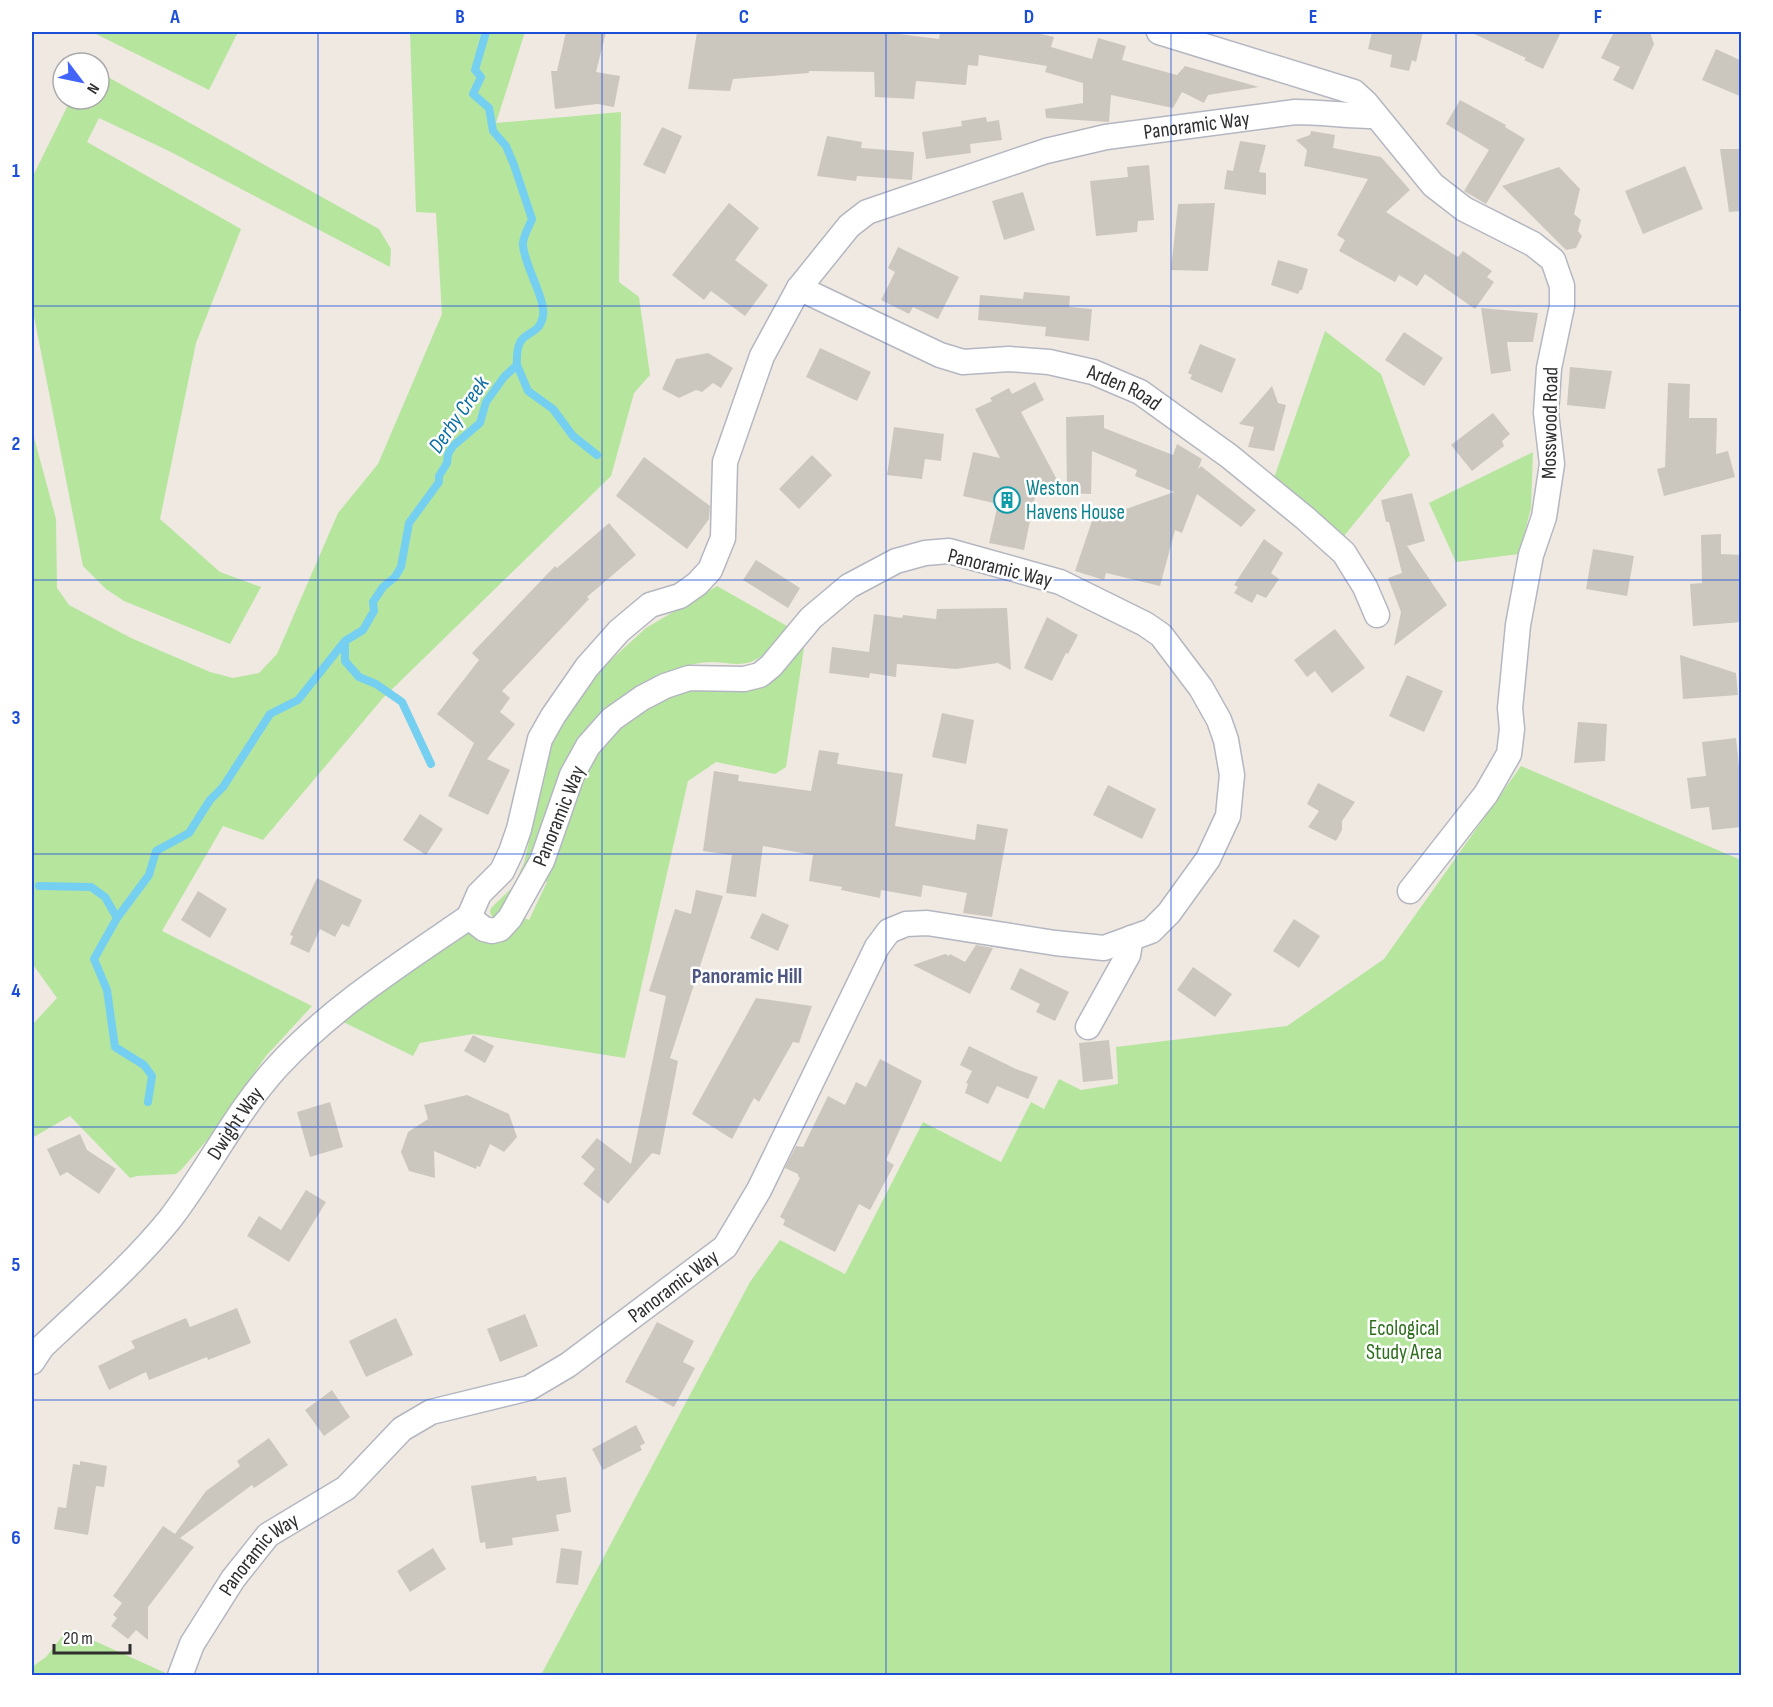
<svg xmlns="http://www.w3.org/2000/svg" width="1773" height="1707" viewBox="0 0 1773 1707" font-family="'Sofia Sans Condensed',sans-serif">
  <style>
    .green { fill: #b6e59e }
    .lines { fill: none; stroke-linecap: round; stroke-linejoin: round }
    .stream { stroke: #75cff0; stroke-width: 8 }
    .building { fill: #cbc7bf }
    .minor-casing { stroke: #b4b7c1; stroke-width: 27 }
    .minor { stroke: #fff; stroke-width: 24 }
    .grid { fill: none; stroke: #1d4ed8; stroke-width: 1.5; stroke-opacity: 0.55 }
    .labels { text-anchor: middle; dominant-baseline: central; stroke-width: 5; stroke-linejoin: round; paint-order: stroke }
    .street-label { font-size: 21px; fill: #2e2e2e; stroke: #fff }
    .culture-label { font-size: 21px; fill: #0d838f; stroke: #fff; text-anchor: start }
    .park-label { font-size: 21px; fill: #2c6e1b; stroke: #fff }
    .water-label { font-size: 22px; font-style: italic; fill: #0d6fa3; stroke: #fff }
    .neighbourhood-label { font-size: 22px; font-weight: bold; fill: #4d5680; stroke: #fff }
    .neatline { fill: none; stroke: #1d4ed8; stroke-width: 2 }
    .grid-label { font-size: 20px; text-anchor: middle; font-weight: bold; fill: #1d4ed8 }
  </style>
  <rect width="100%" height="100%" fill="#efe9e1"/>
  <!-- green -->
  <path class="green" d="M 92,32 L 238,32 L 209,90 Z
    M 410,32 L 525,32 L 496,123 L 621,112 L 619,282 L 639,297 L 650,375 L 634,393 L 611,476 L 383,698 L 263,840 L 223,826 L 162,931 L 312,1006 L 266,1056 L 245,1086 L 221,1124 L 181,1170 L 176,1174 L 137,1176 L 130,1178 L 70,1116 L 32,1138 L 32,1025 L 57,998 L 34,966 L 32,966 L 32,430 L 56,519 L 57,588 L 69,605 L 131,638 L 210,672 L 233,678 L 259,673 L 277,654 L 338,513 L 378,464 L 442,314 L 436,213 L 416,212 Z
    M 99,72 L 379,229 L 391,249 L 390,267 L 167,150 L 99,118 L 87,142 L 241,229 L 196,343 L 160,519 L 220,572 L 261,587 L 230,644 L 124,601 L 106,589 L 83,566 L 32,306 L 32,178 L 71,99 L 99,99 Z
    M 1325,331 L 1381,374 L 1410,455 L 1344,536 L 1274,478 Z
    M 1533,452 L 1531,508 L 1519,554 L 1456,562 L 1429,503 Z
    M 717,586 L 787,626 C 778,637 767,656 753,661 C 739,667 727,662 712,662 C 680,663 646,679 620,698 C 599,715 579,736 567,760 C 551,789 546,824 534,855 C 524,878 510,897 496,917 L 492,917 L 490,912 L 491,908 L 513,887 L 524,863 L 553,738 L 566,711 L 601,669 L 646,628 Z
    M 806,635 L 786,767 L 775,774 L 716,762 L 688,781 L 625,1058 L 473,1034 L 420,1043 L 413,1056 L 337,1019 L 461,930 L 487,937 L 519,916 L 529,920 L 547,882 L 541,878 L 579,776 L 628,716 L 689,686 L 710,685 L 754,690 L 774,675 Z
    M 1521,766 L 1741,860 L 1741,1675 L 541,1675 L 750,1282 L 780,1240 L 845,1274 L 923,1122 L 1001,1162 L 1031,1102 L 1044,1109 L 1059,1079 L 1081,1090 L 1118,1084 L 1116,1047 L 1287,1026 L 1384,959 Z
    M 68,1629 L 170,1675 L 170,1676 L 32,1676 L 32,1667 L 46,1657 Z"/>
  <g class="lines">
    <!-- stream -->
    <path class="stream" d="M 517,365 L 528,391 L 553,409 L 573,436 L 597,455
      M 345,641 L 345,661 L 359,677 L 376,684 L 402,702 L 431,764
      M 39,886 L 91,887 L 105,897 L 117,918
      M 148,1102 L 152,1076 L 144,1065 L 115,1047 L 107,990 L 94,959 L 117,918 L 149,875 L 156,851 L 189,833 L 210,800 L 223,787 L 270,714 L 298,700 L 345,641 L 363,630 L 374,611 L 373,602 L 383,587 L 395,577 L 401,567 L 409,523 L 439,482 L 439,476 L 447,463 L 448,454 L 453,446 L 480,423 L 486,402 L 504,377 L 517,365 C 515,324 538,342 543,316 C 546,299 524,265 523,245 C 522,238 529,227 532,219 L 514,165 L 506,146 L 493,131 L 489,108 L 473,94 L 481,77 L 475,70 L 486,32"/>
  </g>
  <!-- building -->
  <path class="building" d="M 566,32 L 606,32 L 596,72 L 620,76 L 614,107 L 597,104 L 555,109 L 551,71 L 557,71 Z
    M 697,32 L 883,32 L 939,39 L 940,32 L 1032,32 L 1054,37 L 1051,47 L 1092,59 L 1098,38 L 1126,46 L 1122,60 L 1177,75 L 1185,66 L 1259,87 L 1208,95 L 1204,103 L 1182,92 L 1173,108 L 1111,95 L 1109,122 L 1046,118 L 1045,109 L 1083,103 L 1083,83 L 1045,72 L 1047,66 L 979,55 L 978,66 L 968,65 L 966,85 L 916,81 L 914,99 L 875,97 L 874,72 L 809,71 L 809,73 L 733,79 L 730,91 L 688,89 Z
    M 1372,32 L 1423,32 L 1416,62 L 1412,60 L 1409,71 L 1390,67 L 1392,55 L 1368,49 Z
    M 1470,32 L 1561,32 L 1543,69 L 1524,60 L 1526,58 Z
    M 1614,32 L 1650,32 L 1654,44 L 1633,90 L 1613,80 L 1620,67 L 1601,58 Z
    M 1716,49 L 1742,61 L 1742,97 L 1702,80 Z
    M 1460,100 L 1506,125 L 1505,127 L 1525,139 L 1486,204 L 1464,191 L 1489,150 L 1446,124 Z
    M 986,117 L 987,122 L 999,120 L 1002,140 L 970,144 L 971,153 L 926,159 L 922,132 L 962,126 L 961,121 Z
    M 662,127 L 682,136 L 665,174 L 643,165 Z
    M 1311,131 L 1335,135 L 1333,148 L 1381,157 L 1410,190 L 1386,212 L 1458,257 L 1463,251 L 1492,271 L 1487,277 L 1494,282 L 1475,309 L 1425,274 L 1417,286 L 1399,275 L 1395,282 L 1339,251 L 1345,240 L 1337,235 L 1368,179 L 1304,166 L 1307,150 L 1296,140 L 1310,135 Z
    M 827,136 L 862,142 L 861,148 L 914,152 L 912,180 L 857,176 L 856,181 L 817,176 Z
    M 1240,141 L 1266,145 L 1259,172 L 1266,173 L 1266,195 L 1224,189 L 1227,170 L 1233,171 Z
    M 1720,149 L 1742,149 L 1742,211 L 1729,212 Z
    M 1149,165 L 1154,220 L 1138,221 L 1137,232 L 1096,236 L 1090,181 L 1128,177 L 1127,167 Z
    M 1685,166 L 1703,209 L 1643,234 L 1625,191 Z
    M 1559,167 L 1580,189 L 1574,214 L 1581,220 L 1578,231 L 1582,236 L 1576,248 L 1566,250 L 1502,186 Z
    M 1023,192 L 1035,230 L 1004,240 L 992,201 Z
    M 729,203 L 759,228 L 735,260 L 768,285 L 745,316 L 711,291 L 704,300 L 672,275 Z
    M 1215,203 L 1208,271 L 1171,270 L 1178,204 Z
    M 898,247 L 959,277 L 938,319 L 913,307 L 909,314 L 881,300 L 895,272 L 888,268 Z
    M 1278,260 L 1308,269 L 1302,290 L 1300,290 L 1298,294 L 1271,285 Z
    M 1024,292 L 1070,296 L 1069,307 L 1092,309 L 1089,341 L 1045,336 L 1046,327 L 978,320 L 980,295 L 1023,299 Z
    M 1481,308 L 1538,313 L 1533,342 L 1507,342 L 1511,371 L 1491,374 Z
    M 1404,332 L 1443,358 L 1424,386 L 1385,360 Z
    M 1200,344 L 1236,359 L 1222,393 L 1190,379 L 1192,375 L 1188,373 Z
    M 820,348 L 871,372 L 857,401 L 806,377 Z
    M 708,353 L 733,368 L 721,388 L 713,383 L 702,392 L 696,390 L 679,398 L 662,389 L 676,359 Z
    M 1570,367 L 1612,371 L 1605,409 L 1567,405 Z
    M 1035,382 L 1044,400 L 1021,412 L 1064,493 L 1036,492 L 1024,550 L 989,543 L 998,504 L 963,496 L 973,452 L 1000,458 L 975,409 L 992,401 L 990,398 L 1009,388 L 1012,394 Z
    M 1668,383 L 1690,384 L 1689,418 L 1717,418 L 1716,454 L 1728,451 L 1735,477 L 1664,496 L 1657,469 L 1665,467 Z
    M 1272,386 L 1278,403 L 1286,405 L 1274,451 L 1248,447 L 1254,427 L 1239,424 Z
    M 1493,413 L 1510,434 L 1502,441 L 1504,446 L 1472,471 L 1451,445 Z
    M 1104,415 L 1104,428 L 1173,455 L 1177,444 L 1202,459 L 1198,469 L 1201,466 L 1256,510 L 1241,527 L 1197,494 L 1182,533 L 1175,530 L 1160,586 L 1106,573 L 1104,580 L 1075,571 L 1092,521 L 1174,492 L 1135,476 L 1137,470 L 1092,451 L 1091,494 L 1067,493 L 1066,417 Z
    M 894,427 L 944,434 L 941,461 L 925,459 L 922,479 L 887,475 Z
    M 812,455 L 832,475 L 799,509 L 779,489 Z
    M 644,457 L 710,506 L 709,519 L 687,549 L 616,496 Z
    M 1412,493 L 1425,541 L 1407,546 L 1447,605 L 1394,646 L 1401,612 L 1388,578 L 1402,573 L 1389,522 L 1386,522 L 1381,500 Z
    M 609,523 L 636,555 L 587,597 L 589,599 L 502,691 L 510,698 L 500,712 L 515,724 L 487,759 L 510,770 L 488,815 L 448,796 L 474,743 L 437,714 L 479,660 L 472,653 L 555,566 L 557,568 Z
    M 1721,534 L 1721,554 L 1742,555 L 1742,622 L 1693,626 L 1690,584 L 1702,583 L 1701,535 Z
    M 1264,539 L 1283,553 L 1271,573 L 1279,579 L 1266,598 L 1257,594 L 1252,603 L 1234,593 L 1238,587 L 1234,585 Z
    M 1593,549 L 1634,556 L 1627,596 L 1586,589 Z
    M 756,560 L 800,588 L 788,608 L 743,580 Z
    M 1007,608 L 1011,670 L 998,663 L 956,669 L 897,664 L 896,677 L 870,673 L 869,678 L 829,673 L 832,647 L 869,652 L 874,614 L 902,618 L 903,615 L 936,619 L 937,609 Z
    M 1047,617 L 1078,635 L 1068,654 L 1066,653 L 1052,681 L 1024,668 Z
    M 1335,629 L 1365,668 L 1332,693 L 1315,671 L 1307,677 L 1294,660 Z
    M 1680,655 L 1736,673 L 1738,695 L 1683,699 Z
    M 1407,675 L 1443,691 L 1424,732 L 1389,716 Z
    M 942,713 L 974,720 L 966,764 L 932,757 Z
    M 1578,722 L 1607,724 L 1605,761 L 1574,763 Z
    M 1736,738 L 1740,775 L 1742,774 L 1742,827 L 1712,830 L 1709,807 L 1691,809 L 1687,778 L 1706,776 L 1702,742 Z
    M 819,750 L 839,753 L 837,764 L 903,774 L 895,826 L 975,840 L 977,824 L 1008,829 L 992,917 L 963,913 L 967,893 L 923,885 L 921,897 L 881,890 L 880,898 L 841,890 L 842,887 L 809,881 L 813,855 L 763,846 L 756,897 L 726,893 L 732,855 L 703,851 L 714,771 L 739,775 L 738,781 L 811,791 Z
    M 1318,783 L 1355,802 L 1342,821 L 1342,830 L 1336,841 L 1308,827 L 1319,811 L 1307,804 Z
    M 1108,785 L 1156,809 L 1142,839 L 1093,815 Z
    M 420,814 L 443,829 L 426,855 L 403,840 Z
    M 317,878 L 362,900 L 349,927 L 342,924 L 335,937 L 320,929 L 309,953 L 290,944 L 293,936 L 290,935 Z
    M 696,890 L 723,896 L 670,1058 L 678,1061 L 660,1155 L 652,1153 L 608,1204 L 583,1184 L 595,1169 L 581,1157 L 597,1138 L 631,1164 L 666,996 L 649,991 L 675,909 L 691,914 Z
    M 198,891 L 227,909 L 210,938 L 181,920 Z
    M 762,913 L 789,925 L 778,951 L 750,938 Z
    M 1294,919 L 1320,936 L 1299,968 L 1273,951 Z
    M 976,945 L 993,948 L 970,994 L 913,965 L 945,954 L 949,956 L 950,954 L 965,962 Z
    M 1193,967 L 1232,994 L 1215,1017 L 1177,990 Z
    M 1020,968 L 1069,992 L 1055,1021 L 1036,1012 L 1040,1004 L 1010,989 Z
    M 756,998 L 812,1006 L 799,1043 L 793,1042 L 759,1102 L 754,1098 L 732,1139 L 692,1114 Z
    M 473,1035 L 494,1046 L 485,1063 L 464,1051 Z
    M 1109,1040 L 1113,1079 L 1083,1082 L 1079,1043 Z
    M 969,1046 L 1016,1069 L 1038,1077 L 1028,1099 L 997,1086 L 988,1104 L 965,1093 L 968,1084 L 966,1083 L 972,1071 L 960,1065 Z
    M 880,1059 L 922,1081 L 886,1160 L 894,1165 L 870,1210 L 859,1204 L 835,1252 L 783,1225 L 785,1220 L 780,1217 L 800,1178 L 798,1176 L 798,1174 L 785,1168 L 796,1146 L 803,1147 L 828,1096 L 845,1105 L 856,1082 L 866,1087 Z
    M 467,1095 L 509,1114 L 517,1137 L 504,1152 L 490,1144 L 480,1167 L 477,1166 L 476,1169 L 434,1151 L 435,1178 L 409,1171 L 401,1152 L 408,1132 L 428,1119 L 424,1105 Z
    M 330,1102 L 343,1147 L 310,1157 L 297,1112 Z
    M 80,1134 L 87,1150 L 116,1169 L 99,1194 L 67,1172 L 60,1176 L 47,1149 Z
    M 306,1190 L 326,1202 L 289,1262 L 247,1236 L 259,1216 L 281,1230 Z
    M 237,1308 L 251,1343 L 208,1360 L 207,1357 L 149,1380 L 146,1372 L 109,1390 L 98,1366 L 135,1348 L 131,1341 L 186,1318 L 190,1327 Z
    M 525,1314 L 538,1346 L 500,1362 L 487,1329 Z
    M 396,1318 L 413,1355 L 366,1377 L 349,1341 Z
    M 657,1322 L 694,1341 L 683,1362 L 695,1368 L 674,1407 L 625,1382 Z
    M 332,1390 L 350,1417 L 324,1436 L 305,1410 Z
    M 636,1425 L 645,1443 L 640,1446 L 642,1450 L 603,1470 L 592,1449 Z
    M 269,1438 L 288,1465 L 254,1488 L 252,1485 L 180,1538 L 194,1547 L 148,1607 L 148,1640 L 136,1630 L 128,1639 L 111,1626 L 117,1618 L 113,1615 L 122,1603 L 113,1596 L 163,1526 L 175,1534 L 206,1491 L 240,1466 L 237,1461 Z
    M 80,1461 L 107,1466 L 104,1487 L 96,1486 L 88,1535 L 54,1529 L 58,1507 L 66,1508 L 73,1464 L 80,1465 Z
    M 536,1476 L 537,1481 L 566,1477 L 571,1512 L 556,1515 L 559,1531 L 512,1538 L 513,1545 L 486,1549 L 485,1542 L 480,1543 L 471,1486 Z
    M 433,1548 L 446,1569 L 410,1592 L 397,1571 Z
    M 561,1548 L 582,1551 L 578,1585 L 556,1583 Z"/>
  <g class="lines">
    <!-- minor casing -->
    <g class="minor-casing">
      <g id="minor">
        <path d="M 1159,32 L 1354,92 L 1366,103 L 1433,185 L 1464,209 L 1533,244 L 1553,260 L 1562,286 L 1562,306 L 1549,368 L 1546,413 L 1552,464 L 1544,517 L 1531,555 L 1518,625 L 1512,688 L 1510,708 L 1512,729 L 1509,754 L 1486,794 L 1410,891"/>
        <path id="s1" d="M 799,288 L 940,355 L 963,362 L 1009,359 L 1049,362 L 1093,372 L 1140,392 L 1229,456 L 1305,518 L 1344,553 L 1365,587 L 1377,615"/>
        <path id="s2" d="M 469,917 L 479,894 L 502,871 L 511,852 L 519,829 L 540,739 L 553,716 L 587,667 L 619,631 L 650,605 L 680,596 L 697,584 L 710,570 L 723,538 L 725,462 L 762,356 L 799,288 L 849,226 L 867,212 L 1046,151 L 1106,137 L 1295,112 C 1322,112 1348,116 1376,116"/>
        <path d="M 1088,1027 L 1128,955 L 1131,938"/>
        <path id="s3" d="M 32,1362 L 42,1347 C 85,1306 132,1266 170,1219 C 208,1170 235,1113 277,1067 C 332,1007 402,963 469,917"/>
        <path id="s4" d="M 180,1676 L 192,1644 L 233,1579 L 268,1535 L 346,1488 L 402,1429 L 431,1412 L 529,1388 L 568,1365 L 725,1247 L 759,1190 L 877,947 L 889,931 L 906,924 L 927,923 L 1055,943 L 1104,948 L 1151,931 L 1169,913 L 1208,859 L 1228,816 L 1232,775 L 1226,740 L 1219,720 L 1201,688 L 1161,635 L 1145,624 L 1060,582 L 949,551 L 925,553 L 896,561 L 849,586 L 811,618 L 771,666 L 760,675 L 744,679 L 689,678 L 665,686 L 642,698 L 612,719 L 588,746 L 572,775 L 542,861 L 510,918 L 500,929 L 492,931 L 484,929 L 469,917"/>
      </g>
    </g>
    <!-- minor -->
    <use href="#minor" class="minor"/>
  </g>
  <!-- grid -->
  <path class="grid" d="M 318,32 L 318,1676M 602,32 L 602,1676M 886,32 L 886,1676M 1171,32 L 1171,1676M 1456,32 L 1456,1676M 32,306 L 1742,306M 32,580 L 1742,580M 32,854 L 1742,854M 32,1127 L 1742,1127M 32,1400 L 1742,1400"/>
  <!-- icons -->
  <defs>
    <g id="building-ring" transform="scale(1.35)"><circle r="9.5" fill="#fff" stroke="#0f9aa8" stroke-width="1.5"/><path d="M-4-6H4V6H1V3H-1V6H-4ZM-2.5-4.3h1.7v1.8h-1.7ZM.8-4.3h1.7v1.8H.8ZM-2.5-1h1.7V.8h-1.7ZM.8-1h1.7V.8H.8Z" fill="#0f9aa8"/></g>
  </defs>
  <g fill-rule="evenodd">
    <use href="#building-ring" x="1007" y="500"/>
  </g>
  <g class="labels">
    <!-- street labels -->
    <g class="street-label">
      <text stroke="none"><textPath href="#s2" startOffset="1186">Panoramic Way</textPath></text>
      <text stroke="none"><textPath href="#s1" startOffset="346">Arden Road</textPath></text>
      <text transform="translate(1550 423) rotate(-89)">Mosswood Road</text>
      <text transform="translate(1000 568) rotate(14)">Panoramic Way</text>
      <text transform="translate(559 816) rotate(-68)">Panoramic Way</text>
      <text stroke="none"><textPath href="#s3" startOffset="315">Dwight Way</textPath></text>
      <text stroke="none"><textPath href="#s4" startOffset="651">Panoramic Way</textPath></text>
      <text stroke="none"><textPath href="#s4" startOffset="147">Panoramic Way</textPath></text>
    </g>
    <!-- culture labels -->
    <g class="culture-label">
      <text x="1026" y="488">Weston<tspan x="1026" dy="24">Havens House</tspan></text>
    </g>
    <!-- park labels -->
    <g class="park-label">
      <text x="1404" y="1328">Ecological<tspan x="1404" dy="24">Study Area</tspan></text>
    </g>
    <!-- water labels -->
    <g class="water-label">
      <text transform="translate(459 415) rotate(-55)">Derby Creek</text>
    </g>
    <!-- neighbourhood labels -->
    <g class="neighbourhood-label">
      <text x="747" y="976">Panoramic Hill</text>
    </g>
  </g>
  <!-- border -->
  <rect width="1773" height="1707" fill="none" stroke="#ffffff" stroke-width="66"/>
  <!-- north arrow -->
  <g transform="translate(81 81) rotate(122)"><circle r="28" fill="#ffffff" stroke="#ababab" stroke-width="1.5"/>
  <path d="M0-4.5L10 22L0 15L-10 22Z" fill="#4264fb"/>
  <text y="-9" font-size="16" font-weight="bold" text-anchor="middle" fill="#2e2e2e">N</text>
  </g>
  <!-- scale -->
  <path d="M54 1644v9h76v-9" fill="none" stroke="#2e2e2e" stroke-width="3"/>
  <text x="63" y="1644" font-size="18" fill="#2e2e2e" stroke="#ffffff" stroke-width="4.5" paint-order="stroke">20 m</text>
  <rect x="33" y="33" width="1707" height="1641" class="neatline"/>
  <g class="grid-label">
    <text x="175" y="23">A</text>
    <text x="460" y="23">B</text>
    <text x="744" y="23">C</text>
    <text x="1029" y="23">D</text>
    <text x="1313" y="23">E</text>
    <text x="1598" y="23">F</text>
    <text x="16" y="177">1</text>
    <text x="16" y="450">2</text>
    <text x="16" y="724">3</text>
    <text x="16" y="997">4</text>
    <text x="16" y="1271">5</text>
    <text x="16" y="1544">6</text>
  </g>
</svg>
